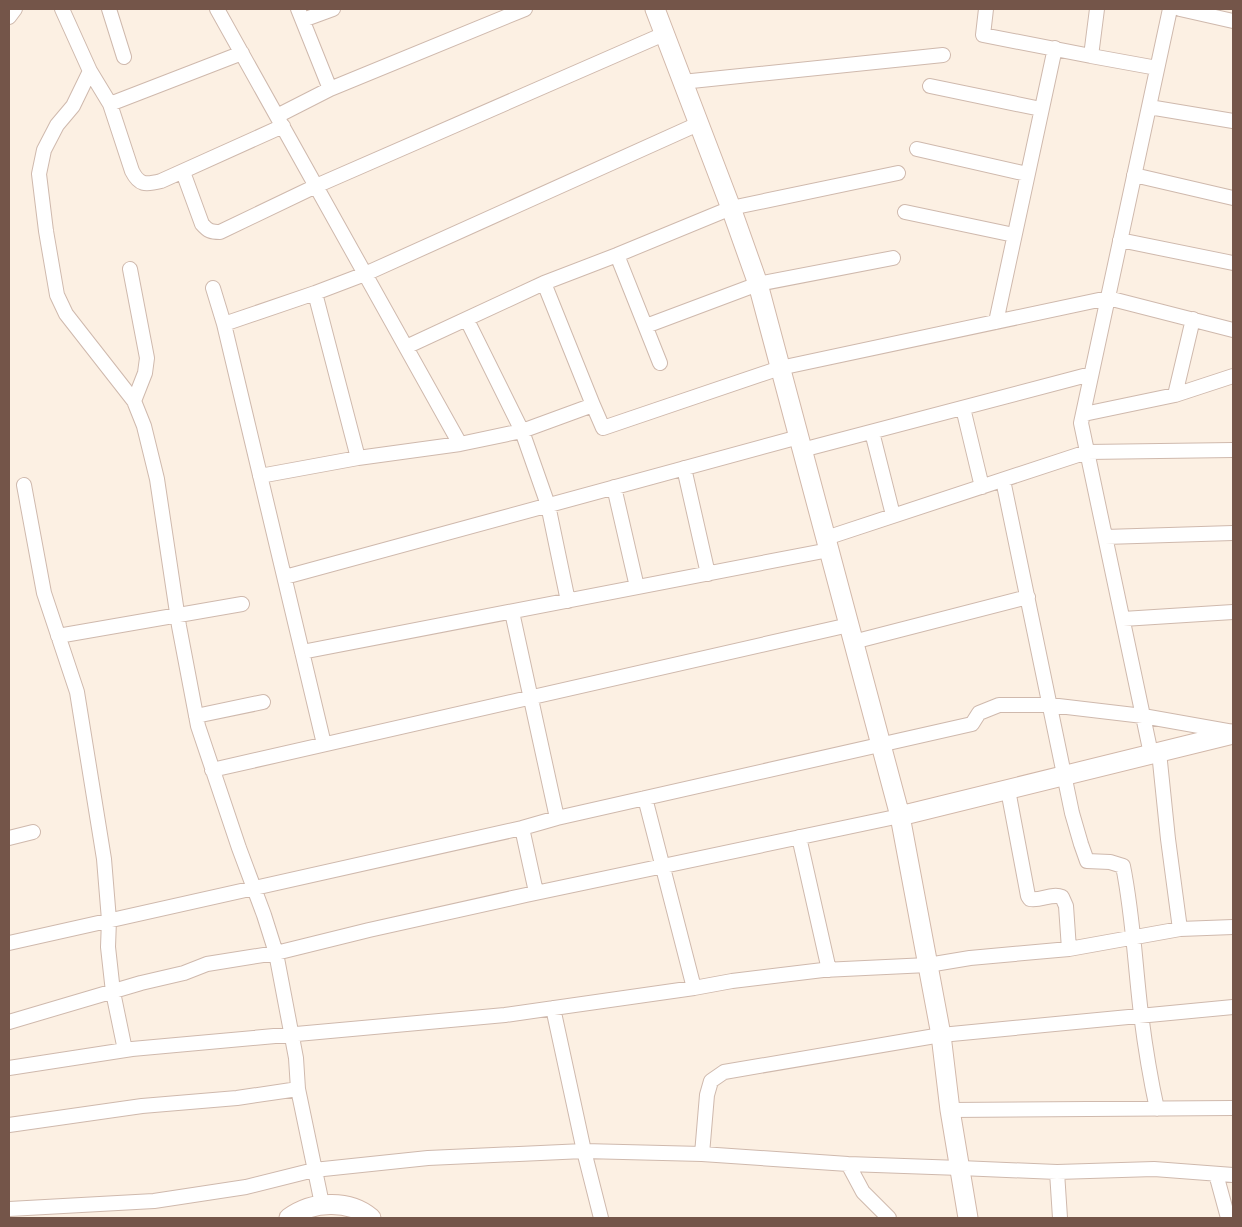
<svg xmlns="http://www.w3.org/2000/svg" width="1242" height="1227" viewBox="0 0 1242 1227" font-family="Signika,sans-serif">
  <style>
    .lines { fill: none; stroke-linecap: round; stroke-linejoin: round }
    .street-casing { stroke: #cfb9ad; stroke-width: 16 }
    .secondary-casing { stroke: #d2b8aa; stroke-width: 21 }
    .street { stroke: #fff; stroke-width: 14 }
    .secondary { stroke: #fff; stroke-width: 19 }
  </style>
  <rect width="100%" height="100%" fill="#fcf0e3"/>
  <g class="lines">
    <!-- street casing -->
    <g class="street-casing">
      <path id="street" d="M 62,9 L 90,71 L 73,106 L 57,125 L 44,150 L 39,174 L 46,231 L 57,295 L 66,314 L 134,401 L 144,426 L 157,479 L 179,626 L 198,726 L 239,848 L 264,915 L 276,953 L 296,1058 L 298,1089 L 322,1204
        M 109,9 L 124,57
        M 217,9 L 460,444
        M 298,9 L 330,89
        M 986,9 L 983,35 L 1091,56 L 1097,9
        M 1180,9 L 1233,21
        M 9,17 L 15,9
        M 303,20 L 333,9
        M 1091,56 L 1157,68
        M 90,71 L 110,104 L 132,171 C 139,185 145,185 161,181 L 283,126
        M 682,82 L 943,55
        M 930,86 L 1041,109
        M 110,104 L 242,53
        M 1149,107 L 1233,121
        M 277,116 L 330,89 L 525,9
        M 917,149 L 1027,174
        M 183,172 L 202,224 C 208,231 211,232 220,232 L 316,186 L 664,34
        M 1134,175 L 1233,198
        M 905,212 L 1014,235
        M 1120,240 L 1233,263
        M 617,255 L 660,363
        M 130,269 L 147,358 L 145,373 L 134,401
        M 544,283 L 593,405
        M 213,288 L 224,324 L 324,744
        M 315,293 L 358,458
        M 467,320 L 522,431 L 548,505 L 568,601
        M 996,322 L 1055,48
        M 224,324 L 315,293 L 365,274 L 698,124
        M 646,326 L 758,284 L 893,258
        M 406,347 L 544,283 L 617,255 L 731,208 L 898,173
        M 1175,395 L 1193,319
        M 963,408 L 982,487
        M 1084,414 L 1175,395 L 1233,376
        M 872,432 L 893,515
        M 802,450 L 1091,374
        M 684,468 L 708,574
        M 260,476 L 358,458 L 460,444 L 522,431 L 593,405 L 603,428 L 780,368 L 1108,298 L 1233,330
        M 1003,480 L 1072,813 L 1081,844 L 1087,861 L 1110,862 L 1123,866 C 1133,915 1135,965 1141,1014 C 1145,1046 1150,1077 1157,1109
        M 24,485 L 44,593 L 77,692 L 104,859 L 109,920 L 108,947 L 113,992 L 125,1050
        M 614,487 L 637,587
        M 1105,537 L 1233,533
        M 826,538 L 1087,452 L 1233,450
        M 285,577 L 799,437
        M 512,612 L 557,818
        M 1123,619 L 1233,612
        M 58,636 L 242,604
        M 853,642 L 1028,597
        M 302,652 L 829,550
        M 196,716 L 263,702
        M 1159,752 L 1168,839 L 1180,929
        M 1151,754 L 1081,423 L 1170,9
        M 212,770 L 849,625
        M 1008,790 L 1028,896 L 1030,899 C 1041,901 1052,893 1062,897 L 1066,906 L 1069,949
        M 645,798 L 694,988
        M 522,828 L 536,892
        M 799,837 L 829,970
        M 9,838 L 33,832
        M 9,943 L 522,828 L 557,818 L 972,724 L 979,713 L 999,705 L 1050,705 L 1143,716 L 1233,732
        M 553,1008 L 584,1151 L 601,1218
        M 9,1022 L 141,983 L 184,973 L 207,964 L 276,953 L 369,930 L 526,895 L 900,816
        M 9,1068 L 132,1049 L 505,1015 L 694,988 L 732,981 L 823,970 L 928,965 L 970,958 L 1069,949 L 1180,929 L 1233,927
        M 950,1110 L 1233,1108
        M 9,1125 L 142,1106 L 237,1098 L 298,1089
        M 702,1154 L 707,1095 L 711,1081 L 724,1072 L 941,1035 L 1233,1007
        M 848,1164 L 863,1192 L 889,1218
        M 1057,1172 L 1060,1218
        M 1216,1174 L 1228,1218
        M 9,1209 L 154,1201 L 246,1187 L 314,1170 L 428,1158 L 584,1151 L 702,1154 L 848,1164 L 960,1168 L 1057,1172 L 1154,1169 L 1233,1175"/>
    </g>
    <!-- secondary casing -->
    <g class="secondary-casing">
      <path id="secondary" d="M 655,9 L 731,208 L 758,284 L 900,816 L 941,1035 L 950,1110 L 968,1218
        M 900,816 L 1233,734
        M 289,1218 C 312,1201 349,1199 371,1218"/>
    </g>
    <!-- street -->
    <use href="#street" class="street"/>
    <!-- secondary -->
    <use href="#secondary" class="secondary"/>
  </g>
  <!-- border -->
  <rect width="1242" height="1227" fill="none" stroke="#745549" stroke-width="20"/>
</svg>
